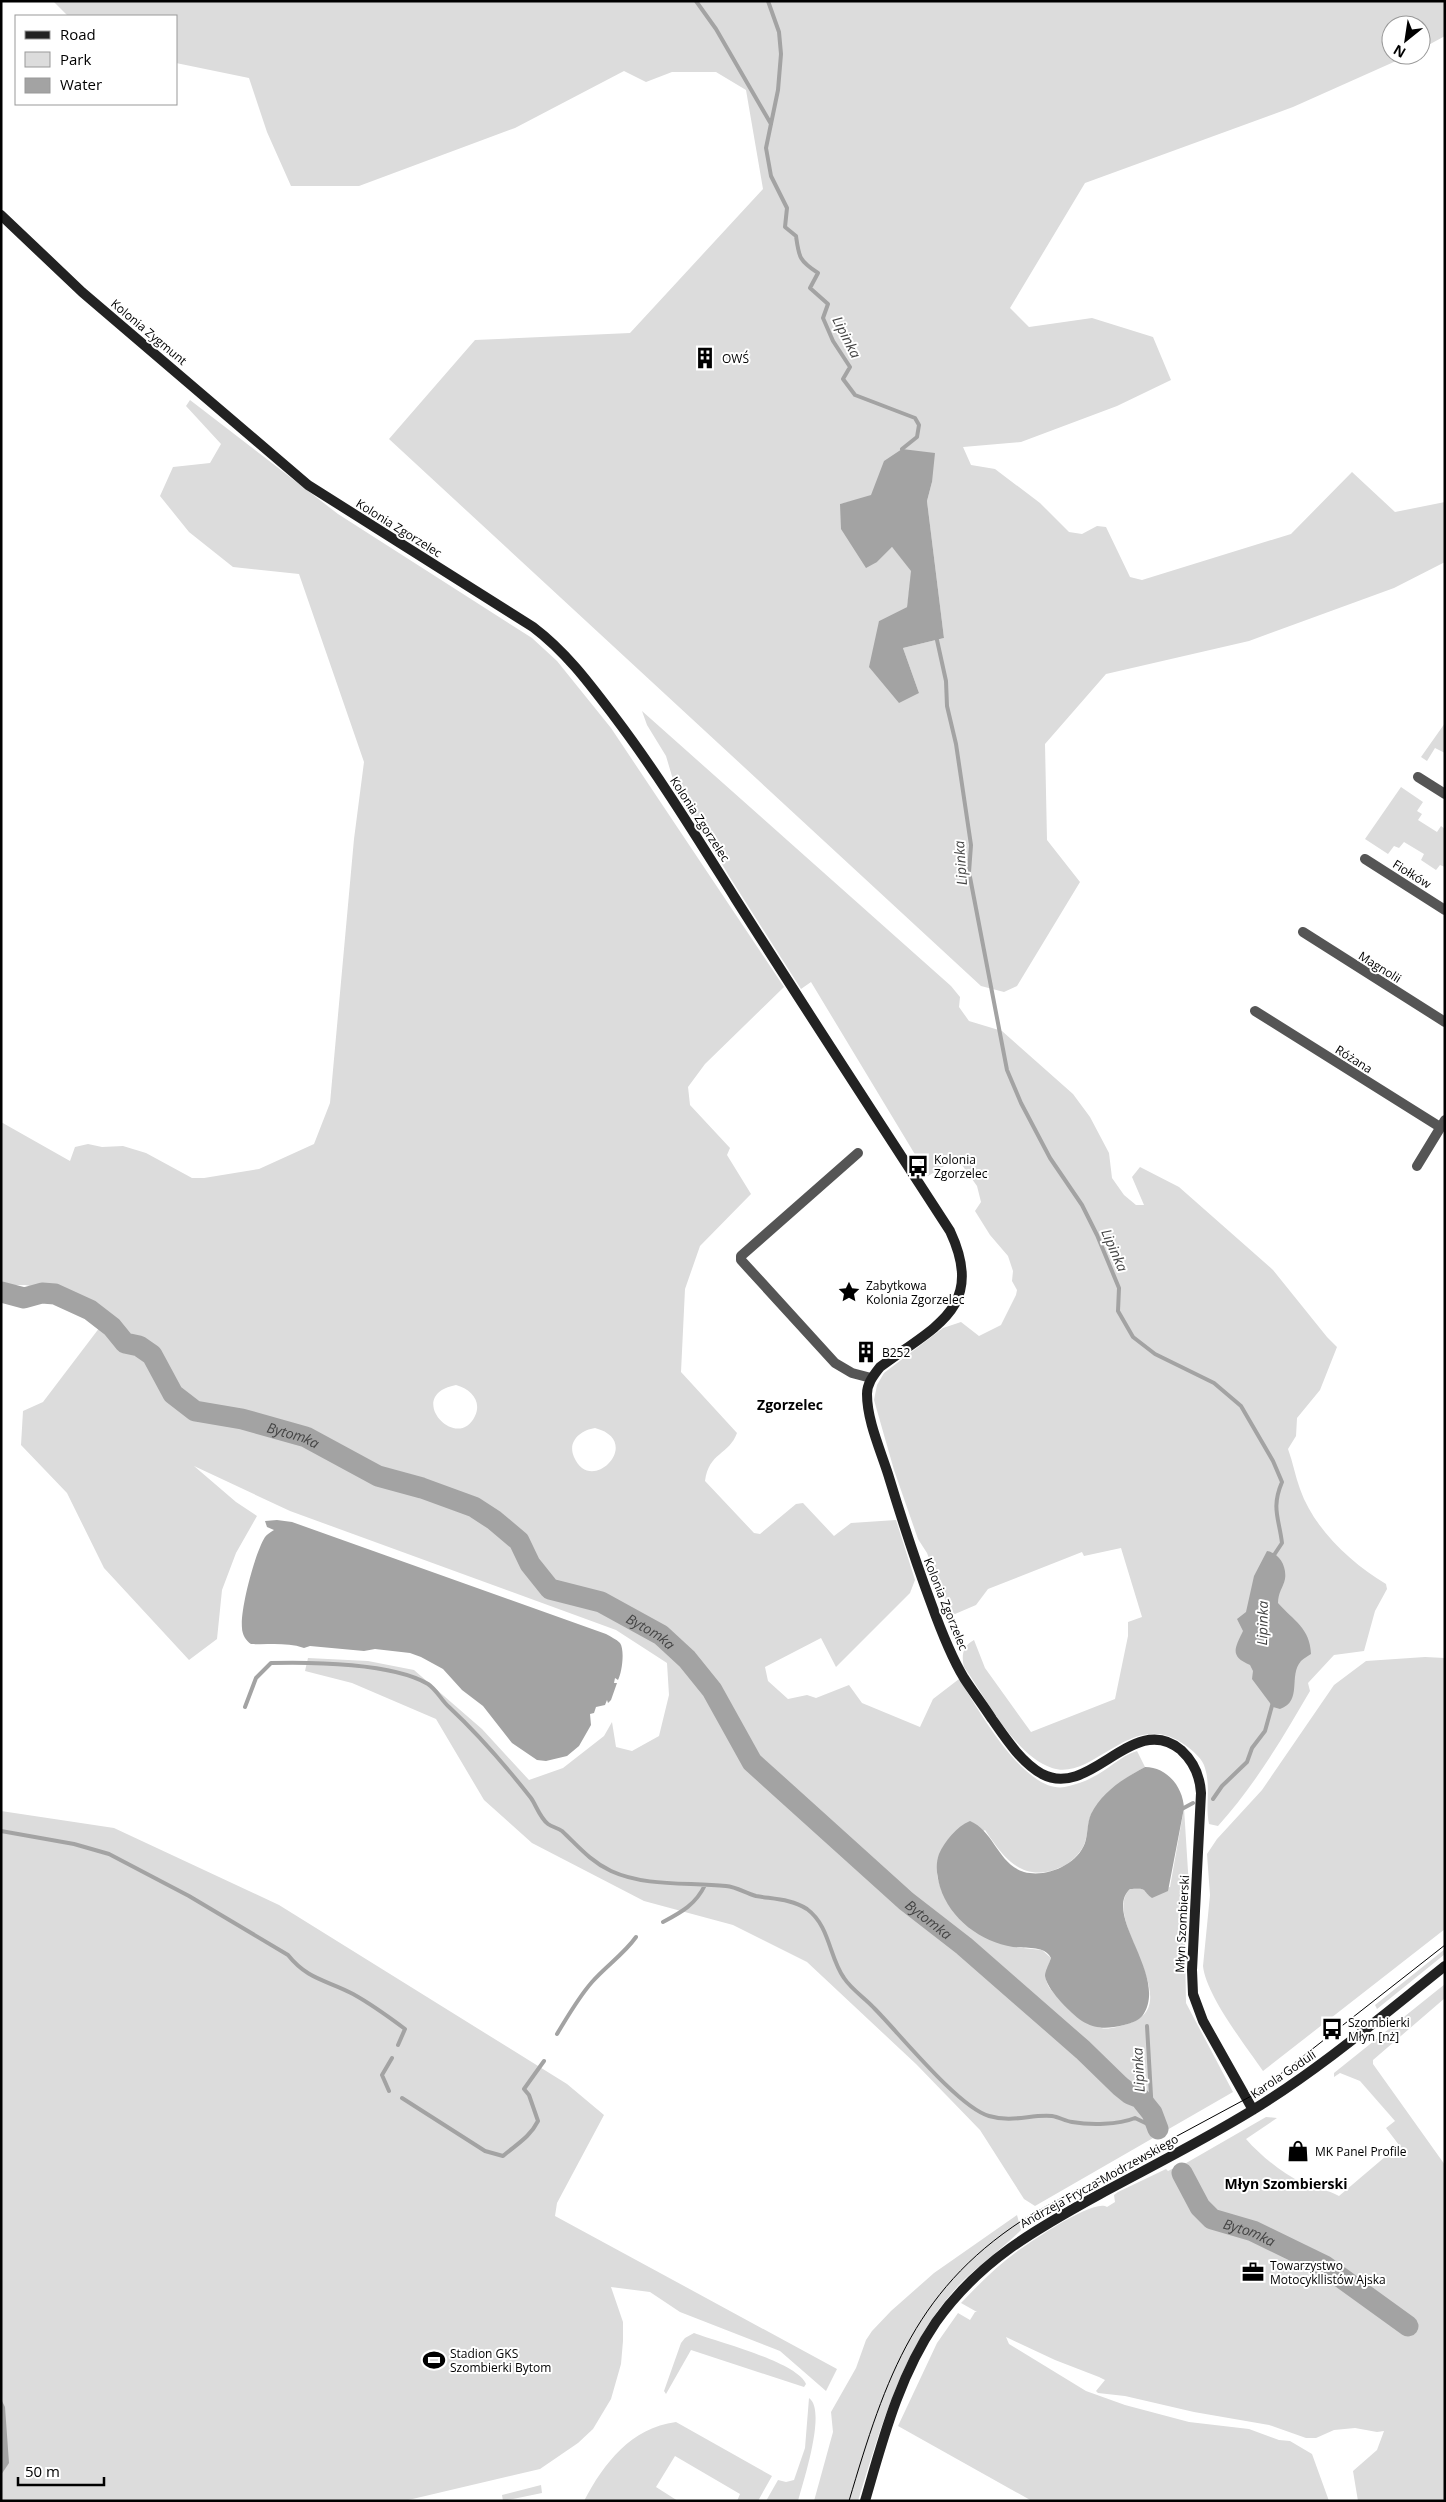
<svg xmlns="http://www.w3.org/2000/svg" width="1446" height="2502" viewBox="0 0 1446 2502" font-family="'Open Sans',sans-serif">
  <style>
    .green { fill: #dcdcdc; fill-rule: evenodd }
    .water { fill: #a3a3a3 }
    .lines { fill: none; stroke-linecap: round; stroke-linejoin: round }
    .stream { stroke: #a3a3a3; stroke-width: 4 }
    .river { stroke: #a3a3a3; stroke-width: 21 }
    .street { stroke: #555; stroke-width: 10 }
    .secondary { stroke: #222; stroke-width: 10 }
    .tram { stroke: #000; stroke-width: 1 }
    .labels { text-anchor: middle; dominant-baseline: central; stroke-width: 4; stroke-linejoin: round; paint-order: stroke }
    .street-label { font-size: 12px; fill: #000; stroke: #fff }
    .poi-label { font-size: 12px; fill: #000; stroke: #fff; text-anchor: start }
    .water-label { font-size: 14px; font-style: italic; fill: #444; stroke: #fff }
    .neighbourhood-label { font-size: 14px; font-weight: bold; fill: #000; stroke: #fff }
  </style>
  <rect width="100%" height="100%" fill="#fff"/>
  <!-- green -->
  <path class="green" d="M 53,1 L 1445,1 L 1445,36 L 1421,49 L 1421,25 L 1391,25 L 1391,55 L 1409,55 L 1405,57 L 1293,107 L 1085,183 L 1010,308 L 1029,327 L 1092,318 L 1153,337 L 1171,380 L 1117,406 L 1021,442 L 963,447 L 971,465 L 995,469 L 1040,503 L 1069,532 L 1082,534 L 1097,526 L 1106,527 L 1130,577 L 1142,580 L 1291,534 L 1352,472 L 1395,512 L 1445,502 L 1445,562 L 1394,588 L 1249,641 L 1106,674 L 1045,744 L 1047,840 L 1080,882 L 1017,986 L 1004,992 L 981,986 L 389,439 L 475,340 L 630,333 L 763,189 L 746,90 L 716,72 L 672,72 L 646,82 L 624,71 L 515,128 L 359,186 L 291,186 L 267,132 L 249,78 L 176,63 L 176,16 L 68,16 ZM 932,482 L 927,501 L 944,638 L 903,648 L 919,693 L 879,621 L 907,607 L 912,571 L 892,547 L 877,562 L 840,504 Z
    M 190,400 L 338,514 L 532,638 L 557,661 L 611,728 L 784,987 L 705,1064 L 688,1087 L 690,1105 L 730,1148 L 727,1155 L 751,1194 L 700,1246 L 685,1289 L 681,1372 L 737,1433 C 729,1455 709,1452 705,1481 L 754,1533 L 760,1534 L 796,1504 L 803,1503 L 834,1536 L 851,1523 L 896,1520 L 915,1580 L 910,1593 L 836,1667 L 821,1638 L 765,1667 L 768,1681 L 788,1699 L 807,1695 L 816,1698 L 849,1685 L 862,1703 L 920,1727 L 933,1699 L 959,1679 C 978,1708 1027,1800 1069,1786 C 1076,1784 1084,1782 1091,1778 C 1107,1771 1120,1756 1137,1751 L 1145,1767 C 1124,1778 1107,1791 1093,1811 C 1086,1822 1089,1836 1083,1847 C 1076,1859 1066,1866 1054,1870 C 1019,1881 1002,1855 985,1830 L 938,1857 L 937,1876 L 942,1892 L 1014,1947 L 1042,1950 L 1051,1958 C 1043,1981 1044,1983 1061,2001 C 1074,2015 1083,2023 1101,2028 C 1109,2030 1120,2026 1127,2024 C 1191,2006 1099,1919 1130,1889 L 1142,1889 L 1148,1892 L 1170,1887 L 1184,1808 L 1189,1887 L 1185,1945 L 1186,2003 L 1233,2092 L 1035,2206 L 1024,2199 L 980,2130 L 916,2064 L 807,1962 L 733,1925 L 644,1901 L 532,1843 L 484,1800 L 436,1719 L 352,1683 L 305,1671 L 308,1658 L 368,1661 L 414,1670 L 482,1729 L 529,1780 L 563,1768 L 604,1736 L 612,1722 L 616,1747 L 632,1751 L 659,1736 L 669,1695 L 667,1663 L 616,1630 L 290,1511 L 194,1466 L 236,1502 L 257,1516 L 236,1553 L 222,1590 L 217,1639 L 189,1660 L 104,1568 L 67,1493 L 21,1445 L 23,1411 L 43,1402 L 100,1327 L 114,1335 L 128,1347 L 149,1357 L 164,1391 L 185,1411 L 194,1415 L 240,1423 L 303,1442 L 358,1470 L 374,1483 L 443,1500 L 449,1491 L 379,1473 L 365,1463 L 296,1429 L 242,1415 L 197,1407 L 175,1393 L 161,1368 L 155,1351 L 141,1343 L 125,1338 L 115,1324 L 92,1308 L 88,1302 L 68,1293 L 25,1285 L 1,1285 L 1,1122 L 70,1161 L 75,1147 L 88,1144 L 102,1147 L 123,1146 L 146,1153 L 192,1178 L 204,1178 L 259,1169 L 314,1144 L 330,1103 L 354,839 L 364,762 L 299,574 L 233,567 L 189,532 L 160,496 L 173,467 L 210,463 L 221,444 L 186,406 ZM 456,1385 C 471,1389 482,1401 475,1416 C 457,1454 403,1395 456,1385 ZM 595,1428 C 645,1441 591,1497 574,1457 C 567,1441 581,1430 595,1428 Z
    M 642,711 L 951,986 L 960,997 L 959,1007 L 969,1021 L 1002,1031 L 1073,1094 L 1090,1117 L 1109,1153 L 1112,1178 L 1124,1195 L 1136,1205 L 1144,1205 L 1132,1177 L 1140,1167 L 1179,1187 L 1273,1270 L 1327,1337 L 1337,1347 L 1320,1390 L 1297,1418 L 1296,1436 L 1288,1449 C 1293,1462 1295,1476 1300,1489 C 1314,1529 1351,1563 1386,1584 L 1387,1589 L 1375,1611 L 1364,1651 L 1334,1655 L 1308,1683 L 1310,1691 C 1282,1739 1255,1785 1218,1826 L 1209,1824 C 1205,1805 1211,1787 1205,1768 C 1203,1759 1193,1751 1185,1745 C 1132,1706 1094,1782 1052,1768 C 1015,1756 986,1698 964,1667 C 961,1655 963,1646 974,1640 L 985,1668 L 1031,1732 L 1115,1699 L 1128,1636 L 1128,1622 L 1142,1617 L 1121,1548 L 1084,1556 L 1082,1552 L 988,1589 L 976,1605 L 955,1614 L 950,1612 L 927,1553 L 918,1539 L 894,1470 L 874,1400 L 877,1385 L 884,1373 L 943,1328 L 961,1322 L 979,1336 L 1001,1325 L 1016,1295 L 1017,1290 L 1012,1281 L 1013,1271 L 1008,1256 L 990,1235 L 975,1211 L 981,1202 L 977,1186 L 957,1158 L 928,1176 L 811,982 L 801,989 L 729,876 L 674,783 L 666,756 L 647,725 Z
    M 1445,723 L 1445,753 L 1435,748 L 1427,761 L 1421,757 Z
    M 1401,787 L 1423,802 L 1417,811 L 1422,814 L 1418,820 L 1437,832 L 1441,826 L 1445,829 L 1445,867 L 1440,865 L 1436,870 L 1421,860 L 1424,854 L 1404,842 L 1399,848 L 1394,846 L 1388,854 L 1365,839 Z
    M 1425,1657 L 1445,1658 L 1445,1929 L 1263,2071 C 1245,2045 1206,1995 1203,1966 L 1210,1895 L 1207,1854 L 1217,1839 L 1262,1790 L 1334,1685 L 1366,1661 Z
    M 1,1811 L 114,1828 L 279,1905 L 567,2084 L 604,2115 L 557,2203 L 555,2216 L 837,2369 L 826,2391 L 780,2351 L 680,2312 L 650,2292 L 611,2287 L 623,2322 L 623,2341 L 621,2364 L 611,2399 L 593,2429 L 578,2443 L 540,2469 L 404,2501 L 1,2501 Z
    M 1445,1949 L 1445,1954 L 1377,2009 L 1375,2005 Z
    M 1445,1984 L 1445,1998 L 1373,2060 L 1373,2064 L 1445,2165 L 1445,2501 L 1358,2501 L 1353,2471 L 1377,2450 L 1384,2431 L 1377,2432 L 1355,2428 L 1334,2430 L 1316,2438 L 1306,2438 L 1269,2425 L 1194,2412 L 1125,2396 L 1098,2393 L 1096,2391 L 1105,2380 L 1099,2377 L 1055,2360 L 1006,2337 L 1009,2344 L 1086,2391 L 1125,2405 L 1189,2422 L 1249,2429 L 1279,2440 L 1290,2441 L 1312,2454 L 1329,2501 L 1032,2501 L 898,2426 L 937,2343 L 958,2313 L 970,2320 L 975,2312 L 977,2312 L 961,2303 C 980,2283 1000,2263 1022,2248 C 1035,2239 1095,2198 1107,2207 L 1115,2202 L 1114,2195 L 1118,2192 L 1166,2169 L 1168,2171 L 1174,2168 L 1196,2208 L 1211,2221 L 1251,2233 L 1285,2249 L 1288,2253 C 1314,2254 1381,2311 1405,2328 L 1411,2324 L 1412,2323 L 1329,2264 L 1293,2243 L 1251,2225 L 1214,2217 L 1201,2203 L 1193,2184 L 1181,2166 L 1266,2117 L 1277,2118 L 1246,2139 C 1261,2156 1281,2172 1302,2183 C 1314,2189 1327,2189 1339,2196 L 1399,2145 L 1386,2128 L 1395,2121 L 1360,2081 L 1340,2073 L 1334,2077 L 1334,2073 Z
    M 1017,2215 L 1021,2230 C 1001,2250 978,2265 958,2286 C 903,2346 882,2424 858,2501 L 814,2501 L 833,2432 L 831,2412 L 856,2368 L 866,2340 L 872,2331 L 891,2311 L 934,2273 Z
    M 694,2333 C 718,2342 797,2362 806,2384 L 804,2387 L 691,2350 L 666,2394 L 664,2391 L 681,2343 L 685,2338 Z
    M 809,2398 C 827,2410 803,2482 798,2501 L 766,2501 L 778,2480 L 786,2482 L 794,2480 L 805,2448 Z
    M 676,2422 L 772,2476 L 758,2501 L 737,2501 L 740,2494 L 675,2456 L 656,2487 L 678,2501 L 584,2501 C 604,2463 631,2428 676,2422 Z
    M 541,2485 L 542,2493 L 503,2501 L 502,2495 Z"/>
  <!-- water -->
  <path class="water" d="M 902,449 L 935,453 L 932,482 L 927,501 L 944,638 L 903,648 L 919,693 L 899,703 L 869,667 L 879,621 L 907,607 L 911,571 L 892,547 L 877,562 L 866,568 L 841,529 L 840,504 L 871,495 L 884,461 Z
    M 277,1520 L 292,1522 L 606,1634 C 611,1637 616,1639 620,1643 C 625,1650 622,1673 618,1680 L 615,1678 L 614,1683 L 617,1683 L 611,1700 L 608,1703 L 607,1700 L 605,1705 L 596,1707 L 594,1713 L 590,1714 L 591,1725 L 579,1746 L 567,1756 L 546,1761 L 537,1760 L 512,1743 L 483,1706 L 462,1690 L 443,1669 L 421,1657 L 410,1653 L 375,1649 L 364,1651 L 310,1646 L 304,1648 C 286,1642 269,1645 251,1644 C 246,1641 242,1634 242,1628 C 240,1609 255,1553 265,1537 C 267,1534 271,1532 274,1530 L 267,1527 L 265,1521 Z
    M 1267,1551 C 1279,1553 1287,1566 1285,1579 C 1283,1588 1278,1592 1278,1603 C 1294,1621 1310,1628 1311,1654 C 1308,1656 1304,1658 1301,1661 C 1288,1676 1303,1701 1280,1709 L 1273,1707 L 1252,1679 L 1253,1671 L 1250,1665 C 1229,1656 1235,1648 1243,1631 L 1237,1619 L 1246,1612 L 1254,1576 Z
    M 1145,1767 C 1167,1767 1183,1787 1184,1808 L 1168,1891 L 1152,1898 C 1141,1890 1149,1888 1130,1889 C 1102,1915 1169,1976 1143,2015 C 1139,2021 1131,2023 1124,2025 C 1093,2033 1081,2023 1061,2002 C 1055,1995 1047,1986 1045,1976 C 1045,1971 1049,1964 1051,1958 C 1044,1945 1026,1949 1013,1947 C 981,1942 950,1919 940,1887 C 937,1876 935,1865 939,1854 C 945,1841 956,1827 970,1821 C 994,1831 998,1864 1024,1872 C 1046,1878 1077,1865 1085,1843 C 1088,1834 1087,1823 1091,1814 C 1102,1792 1124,1778 1145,1767 Z
    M 1,2399 L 5,2407 L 9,2463 L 1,2475 Z"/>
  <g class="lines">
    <!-- stream -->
    <path class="stream" d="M 696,1 L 716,29 L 771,124
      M 768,1 L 779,32 L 781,54 L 778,90 L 766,148 L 771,176 L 787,208 L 785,227 L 796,236 C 799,257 799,261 818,273 L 810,288 L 828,304 L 823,318 L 833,341 L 850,367 L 843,379 L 855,395 L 915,418 L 919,425 L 917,437 L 902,449
      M 937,640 L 946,681 L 947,706 L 956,744 L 971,845 L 969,872 L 1007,1070 L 1021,1103 L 1050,1158 L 1082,1205 L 1097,1235 L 1119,1288 L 1118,1311 L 1133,1337 L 1155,1354 L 1214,1383 L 1241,1406 L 1273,1461 L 1282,1482 C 1271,1508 1279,1518 1282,1543 L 1274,1555
      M 245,1707 L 256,1678 L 271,1663 C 312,1662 393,1663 428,1684 C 437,1690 441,1700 449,1707 C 479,1735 505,1765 531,1798 C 536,1805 540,1818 548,1824 C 552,1827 558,1828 562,1831 C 578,1846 590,1861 611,1871 C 646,1887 688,1882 726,1886 C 737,1887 745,1893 756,1896 C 773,1899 792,1899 807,1909 C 830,1926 829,1957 844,1978 C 852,1990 865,1998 874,2008 C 899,2033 958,2107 989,2116 C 1013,2123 1031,2114 1052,2116 C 1059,2117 1065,2121 1072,2122 C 1090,2125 1118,2125 1135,2118 L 1158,2129
      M 1213,1799 L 1222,1786 L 1247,1762 L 1252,1748 L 1265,1731 L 1273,1702
      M 1180,1810 L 1193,1803
      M 1,1831 L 74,1844 L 109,1854 L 189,1896 L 288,1955 C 308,1980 327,1980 353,1994 C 371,2004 389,2017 405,2029 L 398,2045
      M 663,1922 C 682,1912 696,1904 705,1885
      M 1147,2026 L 1152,2113
      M 557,2034 C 568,2016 578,1998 592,1982 C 606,1966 624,1954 636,1937
      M 389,2091 L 382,2075 L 392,2058
      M 402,2098 L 485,2151 L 503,2156 C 517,2144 530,2137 538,2121 L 529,2095 L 524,2089 L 544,2061"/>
    <!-- river -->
    <g class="river">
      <path id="s1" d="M 1,1292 L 24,1298 L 42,1293 L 55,1294 L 90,1310 L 112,1327 L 125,1343 L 139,1346 L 152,1355 L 173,1394 L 195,1411 L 242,1419 L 306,1437 L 378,1476 L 422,1488 L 474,1507 L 494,1520 L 519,1541 L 530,1564 L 550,1589 L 601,1602 L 661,1635 L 687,1659 L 712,1690 L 752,1762 L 906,1901 L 964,1946 L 1083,2050 L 1120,2086 L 1130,2094 L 1140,2098 L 1152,2113 L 1158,2129"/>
      <path id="s2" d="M 1182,2173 L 1200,2207 L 1212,2219 L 1253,2231 L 1325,2266 L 1408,2326"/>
    </g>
    <!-- street -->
    <path class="street" d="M 1418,777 L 1445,794
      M 1365,859 L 1445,910
      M 1303,932 L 1445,1022
      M 1255,1011 L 1440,1127
      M 858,1153 L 741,1256 L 741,1260 L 835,1363 L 852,1373 L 871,1378
      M 1417,1166 L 1445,1120"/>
    <!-- secondary -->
    <path class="secondary" d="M 1,215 L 82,292 L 308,485 L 533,627 C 566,652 589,683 614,716 C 658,774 696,836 735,898 C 806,1010 878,1120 950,1231 C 986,1308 935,1326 880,1367 C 874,1375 867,1383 867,1394 C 867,1420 880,1449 888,1474 C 901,1517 915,1560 931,1603 C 940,1628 950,1655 964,1678 C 973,1692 983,1705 992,1719 C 1006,1739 1021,1762 1042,1774 C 1091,1800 1133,1710 1181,1750 C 1194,1762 1200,1775 1201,1793 L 1192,1970 L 1193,1994 L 1203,2021 L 1253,2110
      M 865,2501 C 883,2439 899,2376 936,2322 C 979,2261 1036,2229 1100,2194 C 1150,2167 1202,2141 1251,2111 C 1320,2069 1382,2016 1445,1966"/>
    <!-- tram -->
    <path class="tram" d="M 849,2501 C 886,2376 916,2285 1034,2213 L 1255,2094 L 1445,1945"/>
  </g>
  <!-- icons -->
  <defs>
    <g id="building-bare" transform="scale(1.725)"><path d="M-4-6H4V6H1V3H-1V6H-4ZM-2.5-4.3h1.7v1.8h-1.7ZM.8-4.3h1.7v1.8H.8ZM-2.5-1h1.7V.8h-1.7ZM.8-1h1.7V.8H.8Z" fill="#000" stroke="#fff" stroke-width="2.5" paint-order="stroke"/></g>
    <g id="bus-bare" transform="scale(1.725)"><path d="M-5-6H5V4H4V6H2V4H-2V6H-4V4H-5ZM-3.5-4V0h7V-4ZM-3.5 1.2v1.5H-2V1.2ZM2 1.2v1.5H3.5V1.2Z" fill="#000" stroke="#fff" stroke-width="2.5" paint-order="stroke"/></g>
    <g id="sight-bare" transform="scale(1.725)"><path d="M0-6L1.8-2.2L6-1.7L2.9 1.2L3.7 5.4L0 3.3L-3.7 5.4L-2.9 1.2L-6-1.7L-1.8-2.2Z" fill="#000" stroke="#fff" stroke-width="2.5" paint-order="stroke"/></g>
    <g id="shop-bare" transform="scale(1.725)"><path d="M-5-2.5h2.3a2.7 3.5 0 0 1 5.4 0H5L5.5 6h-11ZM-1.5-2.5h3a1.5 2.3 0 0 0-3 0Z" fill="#000" stroke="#fff" stroke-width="2.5" paint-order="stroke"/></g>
    <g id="office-bare" transform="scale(1.725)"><path d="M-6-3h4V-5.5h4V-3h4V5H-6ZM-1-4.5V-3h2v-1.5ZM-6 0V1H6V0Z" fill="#000" stroke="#fff" stroke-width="2.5" paint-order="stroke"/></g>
    <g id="stadium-bare" transform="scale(1.725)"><path d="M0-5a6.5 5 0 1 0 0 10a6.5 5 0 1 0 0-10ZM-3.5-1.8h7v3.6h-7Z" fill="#000" stroke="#fff" stroke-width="2.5" paint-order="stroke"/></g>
  </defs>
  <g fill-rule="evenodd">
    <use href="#building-bare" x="705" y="358"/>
    <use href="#bus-bare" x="918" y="1166"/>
    <use href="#sight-bare" x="849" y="1292"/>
    <use href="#building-bare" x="866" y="1352"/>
    <use href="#bus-bare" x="1332" y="2029"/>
    <use href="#shop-bare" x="1298" y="2151"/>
    <use href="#office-bare" x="1253" y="2272"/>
    <use href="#stadium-bare" x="434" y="2360"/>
  </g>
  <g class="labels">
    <!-- street labels -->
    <g class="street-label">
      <text transform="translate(149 332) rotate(40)">Kolonia Zygmunt</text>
      <text transform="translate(399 528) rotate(32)">Kolonia Zgorzelec</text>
      <text transform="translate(700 819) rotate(57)">Kolonia Zgorzelec</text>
      <text transform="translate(1412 874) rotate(32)">Fiołków</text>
      <text transform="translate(1380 967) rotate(32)">Magnolii</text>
      <text transform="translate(1354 1059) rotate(32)">Różana</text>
      <text transform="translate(946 1604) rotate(68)">Kolonia Zgorzelec</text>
      <text transform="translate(1182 1924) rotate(-87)">Młyn Szombierski</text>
      <text transform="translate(1283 2074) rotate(-34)">Karola Goduli</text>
      <text transform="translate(1099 2181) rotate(-29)">Andrzeja Frycza-Modrzewskiego</text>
    </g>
    <!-- poi labels -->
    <g class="poi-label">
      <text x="722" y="358">OWŚ</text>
      <text x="934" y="1159">Kolonia<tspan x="934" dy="14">Zgorzelec</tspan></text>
      <text x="866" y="1285">Zabytkowa<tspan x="866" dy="14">Kolonia Zgorzelec</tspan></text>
      <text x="882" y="1352">B252</text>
      <text x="1348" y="2022">Szombierki<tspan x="1348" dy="14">Młyn [nż]</tspan></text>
      <text x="1315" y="2151">MK Panel Profile</text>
      <text x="1270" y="2265">Towarzystwo<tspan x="1270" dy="14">Motocykllistów Ajska</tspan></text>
      <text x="450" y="2353">Stadion GKS<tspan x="450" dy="14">Szombierki Bytom</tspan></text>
    </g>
    <!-- water labels -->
    <g class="water-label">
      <text transform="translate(847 337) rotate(63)">Lipinka</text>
      <text transform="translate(960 863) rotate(-94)">Lipinka</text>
      <text transform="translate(1115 1250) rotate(66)">Lipinka</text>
      <text stroke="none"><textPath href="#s1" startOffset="346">Bytomka</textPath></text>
      <text transform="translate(1262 1623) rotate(-89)">Lipinka</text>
      <text stroke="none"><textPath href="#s1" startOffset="766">Bytomka</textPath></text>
      <text stroke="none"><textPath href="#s1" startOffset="1171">Bytomka</textPath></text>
      <text transform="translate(1138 2070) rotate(-93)">Lipinka</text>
      <text stroke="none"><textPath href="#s2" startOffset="95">Bytomka</textPath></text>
    </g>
    <!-- neighbourhood labels -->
    <g class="neighbourhood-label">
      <text x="790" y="1404">Zgorzelec</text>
      <text x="1286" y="2183">Młyn Szombierski</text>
    </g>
  </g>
  <!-- border -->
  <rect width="1446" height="2502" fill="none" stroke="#000000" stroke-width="5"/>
  <!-- legend -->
  <rect x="15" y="15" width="162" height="90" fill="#ffffff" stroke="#999999"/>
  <rect x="25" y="31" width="25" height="8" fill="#222222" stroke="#999999"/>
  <text x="60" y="40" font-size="15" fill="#000000">Road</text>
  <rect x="25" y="52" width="25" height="15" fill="#dcdcdc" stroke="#999999"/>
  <text x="60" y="65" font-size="15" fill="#000000">Park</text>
  <rect x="25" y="78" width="25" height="15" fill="#a3a3a3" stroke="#999999"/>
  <text x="60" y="90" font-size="15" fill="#000000">Water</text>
  <!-- north arrow -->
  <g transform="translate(1406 40) rotate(210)"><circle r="24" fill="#ffffff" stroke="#999999"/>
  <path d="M0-4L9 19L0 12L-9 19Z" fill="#000000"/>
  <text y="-8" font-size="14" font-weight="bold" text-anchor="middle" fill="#000000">N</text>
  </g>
  <!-- scale -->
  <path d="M18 2477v8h86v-8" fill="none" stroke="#000000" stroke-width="2.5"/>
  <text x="25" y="2477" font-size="15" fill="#000000" stroke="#ffffff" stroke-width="4" paint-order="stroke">50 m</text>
</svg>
